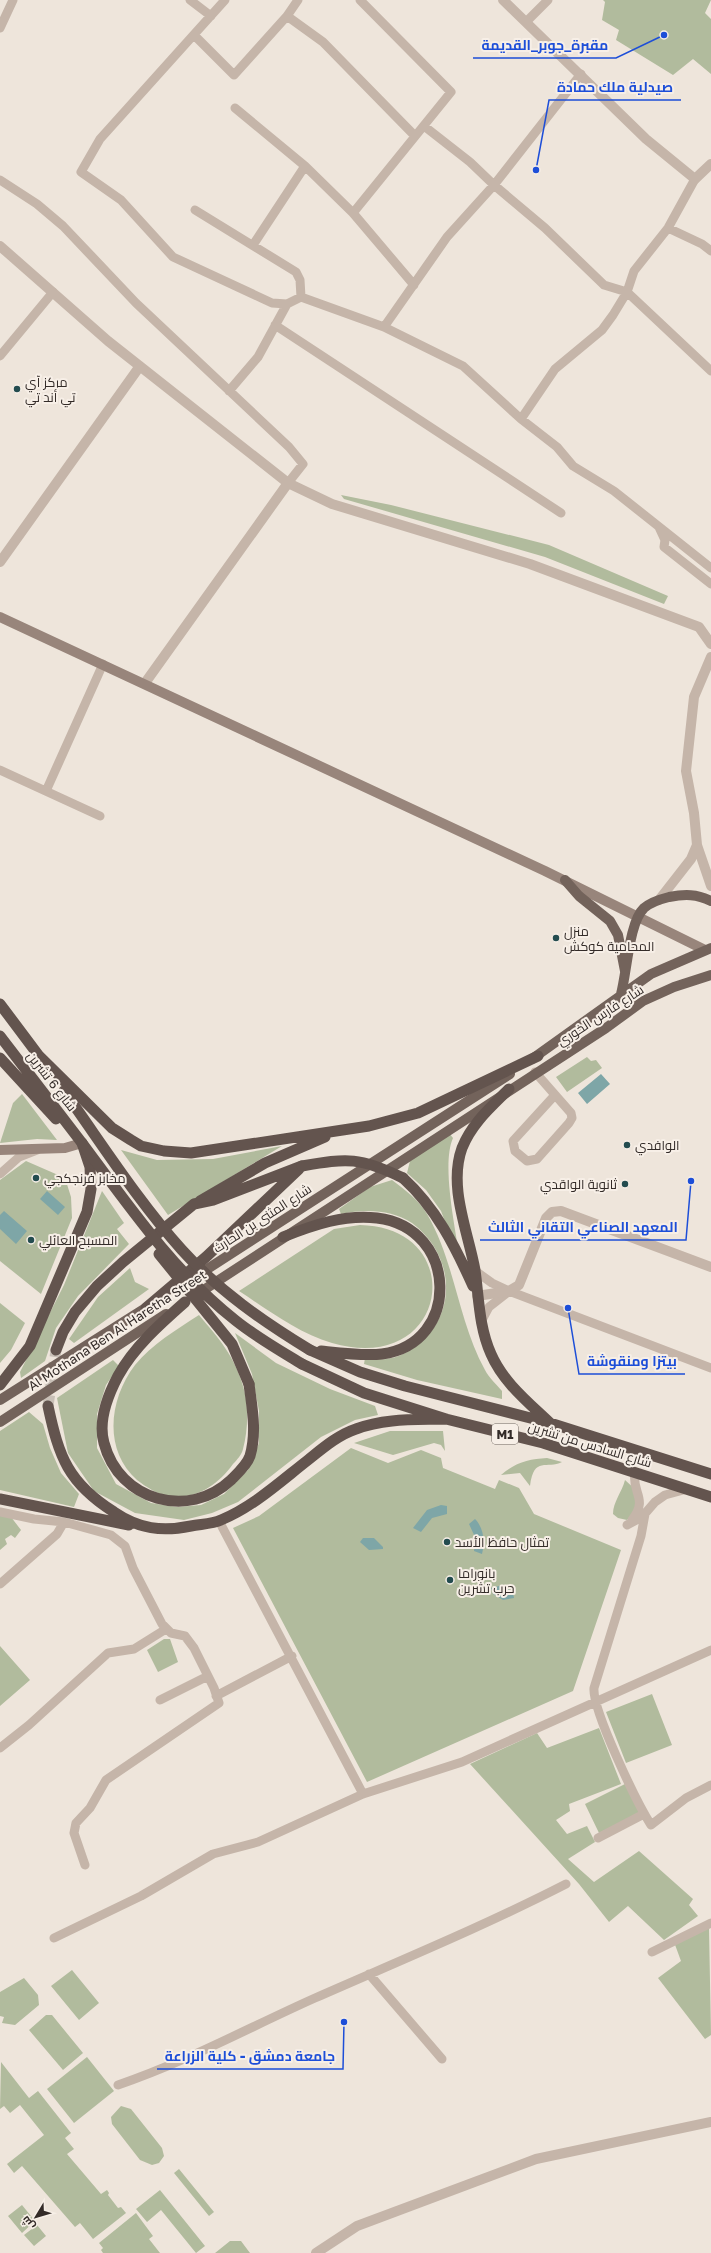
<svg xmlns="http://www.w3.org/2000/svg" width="711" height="2253" viewBox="0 0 711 2253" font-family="'Golos Text',Cairo,sans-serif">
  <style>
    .green { fill: #b1bb9d }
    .water { fill: #7ea6a7 }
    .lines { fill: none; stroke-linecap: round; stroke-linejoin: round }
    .trunk-tunnel { stroke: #c9c0b7; stroke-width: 11; stroke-dasharray: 11 5.5; stroke-linecap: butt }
    .minor { stroke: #c5b5a9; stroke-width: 9 }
    .tertiary { stroke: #c5b5a9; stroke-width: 10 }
    .secondary { stroke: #98857b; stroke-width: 10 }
    .primary { stroke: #73635b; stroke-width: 10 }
    .trunk { stroke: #63544e; stroke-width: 11 }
    .trunk-bridge { stroke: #63544e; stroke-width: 11 }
    .poi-dot { fill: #234c4f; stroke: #f7efe7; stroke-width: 1.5 }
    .labels { text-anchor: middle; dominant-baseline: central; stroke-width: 4; stroke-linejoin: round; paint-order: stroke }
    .shield { fill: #f7efe7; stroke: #6e6661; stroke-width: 1 }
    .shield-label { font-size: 12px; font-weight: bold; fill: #332b28 }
    .poi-label { font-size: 13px; fill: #332b28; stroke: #f7efe7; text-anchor: start }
    .street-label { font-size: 13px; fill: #332b28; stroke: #f7efe7 }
    .leader { fill: none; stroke: #1d4ed8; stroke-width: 1.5 }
    .callout-dot { fill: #1d4ed8; stroke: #f7efe7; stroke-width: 1.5 }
    .callout-label { font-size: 14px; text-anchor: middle; font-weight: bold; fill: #1d4ed8; stroke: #f7efe7; stroke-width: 4; stroke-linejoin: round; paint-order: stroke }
  </style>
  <rect width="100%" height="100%" fill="#eee5db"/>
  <!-- green -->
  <path class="green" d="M 603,0 L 711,0 L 705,13 L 711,19 L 711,74 L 693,59 L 673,75 L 616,40 L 619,30 L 602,20 L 605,2 Z
    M 341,495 L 391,505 L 549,545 L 668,596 L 664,604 L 545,557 L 344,499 Z
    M 587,1057 L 591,1061 L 596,1060 L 602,1068 L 567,1092 L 556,1077 Z
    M 22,1094 L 57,1140 L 37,1139 L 0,1143 L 13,1103 Z
    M 449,1133 L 453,1138 C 441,1165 456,1230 460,1261 L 441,1211 L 426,1190 L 407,1173 L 410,1161 Z
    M 282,1146 L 168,1215 L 121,1150 L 157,1160 L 213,1159 Z
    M 26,1161 L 65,1178 L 71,1197 L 72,1218 L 41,1294 L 0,1261 L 0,1180 Z
    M 392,1180 C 405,1190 419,1200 427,1214 C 455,1262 458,1321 485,1370 C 489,1378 497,1385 502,1391 L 502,1399 L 417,1380 L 364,1364 L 365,1358 C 372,1358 380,1360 386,1359 C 398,1358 410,1351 419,1344 C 459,1311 453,1253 412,1223 C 391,1209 364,1209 341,1214 L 339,1209 L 370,1187 Z
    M 102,1191 L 124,1223 L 117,1229 L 129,1244 L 78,1296 L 56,1328 L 45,1361 L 21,1378 L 20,1372 L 64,1285 Z
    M 360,1225 C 470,1227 450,1377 332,1343 C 298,1333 268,1310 239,1291 L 334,1229 Z
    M 130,1268 L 135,1282 L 149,1289 L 74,1343 L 69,1339 L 98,1297 Z
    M 0,1303 L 25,1323 L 11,1350 L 0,1363 Z
    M 199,1315 C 219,1339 234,1355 243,1386 C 249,1405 248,1431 243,1449 C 242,1454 237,1460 233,1464 C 218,1485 196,1500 169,1496 C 157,1494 146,1487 137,1480 C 103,1450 109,1399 135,1365 C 152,1344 176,1330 199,1315 Z
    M 235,1333 L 276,1363 L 330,1389 L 375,1406 L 378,1415 L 355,1420 L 321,1437 L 238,1502 L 212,1513 L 184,1520 L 135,1513 L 94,1491 L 68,1453 L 57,1398 L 113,1360 L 119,1366 L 106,1385 L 97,1414 L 97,1448 L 116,1484 L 151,1503 L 177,1507 L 201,1505 L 224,1494 L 248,1470 L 259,1443 L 259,1411 L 252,1374 Z
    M 29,1412 L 43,1424 L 50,1448 L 61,1473 L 79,1494 L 74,1507 L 0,1490 L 0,1431 Z
    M 390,1431 L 443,1431 L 445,1451 L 441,1445 L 434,1443 L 393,1455 L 354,1443 Z
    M 351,1448 L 388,1463 L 421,1450 L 441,1458 L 443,1468 L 495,1489 L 499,1480 L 519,1488 L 534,1514 L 621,1550 L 573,1691 L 367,1782 L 233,1528 L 259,1516 Z
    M 547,1458 L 562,1462 C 547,1470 534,1455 530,1486 L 520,1473 L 501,1475 C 516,1462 529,1459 547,1458 Z
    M 625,1480 L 637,1491 L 637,1512 L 627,1520 L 618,1518 L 613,1514 C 613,1502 622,1492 625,1480 Z
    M 0,1515 L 11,1517 L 21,1530 L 15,1538 L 11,1535 L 5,1539 L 7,1544 L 0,1550 Z
    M 164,1639 L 170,1639 L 178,1662 L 158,1672 L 147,1650 Z
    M 0,1646 L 30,1680 L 0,1706 Z
    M 652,1694 L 672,1745 L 626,1763 L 606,1712 Z
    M 599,1728 L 621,1784 L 569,1804 L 570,1811 L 556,1820 L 567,1834 L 587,1826 L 595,1842 L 568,1859 L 594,1882 L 639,1851 L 693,1899 L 689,1905 L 698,1916 L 664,1940 L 628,1906 L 609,1922 L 579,1884 L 470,1764 L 537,1733 L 547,1748 Z
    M 625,1784 L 640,1813 L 599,1833 L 585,1804 Z
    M 709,1928 L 711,2035 L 705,2039 L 658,1978 L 681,1961 L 674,1942 Z
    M 72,1970 L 99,2003 L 79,2020 L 51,1986 Z
    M 24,1978 L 38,1995 L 39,2005 L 15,2025 L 2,2023 L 4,2017 L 0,2016 L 0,1992 Z
    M 46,2015 L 52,2015 L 83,2053 L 63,2070 L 29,2030 Z
    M 87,2057 L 114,2091 L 74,2123 L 47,2089 Z
    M 1,2062 L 29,2098 L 38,2091 L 71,2133 L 65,2138 L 74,2149 L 67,2154 L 101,2194 L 107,2190 L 109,2193 L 108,2195 L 118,2208 L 121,2207 L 126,2213 L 93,2239 L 80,2223 L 75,2227 L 22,2166 L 14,2173 L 7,2164 L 44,2135 L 20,2105 L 10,2113 L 4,2106 L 0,2109 Z
    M 121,2106 L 131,2109 L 162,2148 L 164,2156 L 159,2163 L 152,2165 L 140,2160 L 112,2124 L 111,2117 Z
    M 179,2169 L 214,2212 L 209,2216 L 174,2173 Z
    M 160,2190 L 205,2246 L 196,2253 L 161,2210 L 147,2222 L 136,2209 Z
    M 22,2205 L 35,2221 L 22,2233 L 8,2216 Z
    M 136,2213 L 153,2236 L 149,2239 L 160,2253 L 103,2253 L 101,2250 L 103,2248 L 99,2243 Z
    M 37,2225 L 46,2236 L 34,2246 L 24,2235 Z
    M 230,2241 L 241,2241 L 250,2253 L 215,2253 Z"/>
  <!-- water -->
  <path class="water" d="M 601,1074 L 610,1084 L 587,1104 L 578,1093 Z
    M 47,1191 L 65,1207 L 58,1215 L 40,1199 Z
    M 4,1211 L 27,1231 L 16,1244 L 0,1229 L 0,1215 Z
    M 441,1505 L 447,1506 L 447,1514 L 432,1518 L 421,1532 L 413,1528 L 427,1510 Z
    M 475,1519 C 484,1528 485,1542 482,1554 L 474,1551 L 475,1537 L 469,1524 Z
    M 363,1538 L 374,1538 L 383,1547 L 383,1549 L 369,1550 L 360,1542 Z
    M 503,1585 L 513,1593 L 514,1598 L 503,1600 L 493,1594 L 491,1588 Z"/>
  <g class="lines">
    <!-- trunk-tunnel -->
    <path class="trunk-tunnel" d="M 48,1406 L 56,1350"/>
    <!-- minor -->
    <path class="minor" d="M 190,0 L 211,16
      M 225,0 L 100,139 L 81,172 L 121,200 L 173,257 L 272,303 L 287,304 L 301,297 L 384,327 L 463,366 L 521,419 L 557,447 L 573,466 L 614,491 L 711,568
      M 298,0 L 287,16 L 323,42 L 415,136
      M 527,21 L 548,0
      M 0,28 L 13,0
      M 194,35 L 234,75 L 287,16
      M 235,108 L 305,166 L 353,213 L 414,285
      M 424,126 L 470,162 L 494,185 L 545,228 L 604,285 L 627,292 L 711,371
      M 0,180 L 37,204 L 63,226 L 136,303 L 289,447 L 303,464 L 288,483
      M 195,210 L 296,272 L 300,280 L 301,297
      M 353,213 L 451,92 L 360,0
      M 668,228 L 702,244 L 711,251
      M 253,245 L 305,166
      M 275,325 L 561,513
      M 384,327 L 447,237 L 494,185 L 581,74
      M 0,356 L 53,292
      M 229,391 L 258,357 L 287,304
      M 521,419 L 555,369 L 602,330 L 613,315 L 627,292 L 634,271 L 668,228 L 695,179
      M 659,527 L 665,540 L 664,547 L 711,584
      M 0,770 L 100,816
      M 46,791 L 103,664
      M 535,1072 L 571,1113 L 572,1118 L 569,1123 L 537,1159 L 527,1161 L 515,1151 L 513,1141 L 555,1095
      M 0,1174 L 19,1157 L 37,1150
      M 474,1270 L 492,1283 L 509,1291 L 711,1368
      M 481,1322 L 489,1307 L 508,1292
      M 0,1512 L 34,1519 L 64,1522 L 111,1535 L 125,1546 L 133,1568 L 162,1624 L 171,1633 L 185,1636 L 194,1648 L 214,1688 L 219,1703 L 106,1780 L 90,1808 L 76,1823 L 74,1833 L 85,1865
      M 645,1514 L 641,1536 L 594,1688 C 592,1710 637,1803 651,1825 L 686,1798 L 711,1785
      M 632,1520 C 649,1498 631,1493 635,1472
      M 219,1521 L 363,1794
      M 627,1525 L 642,1517 L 655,1502 L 665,1495 L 687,1489
      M 0,1584 L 57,1534 L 64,1522
      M 216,1696 L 292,1656
      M 160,1700 L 208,1676
      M 0,1748 L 29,1725 L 108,1653 L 134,1649 L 166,1629
      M 598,1838 L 644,1814
      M 54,1938 L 141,1896 L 213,1854 L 258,1842 L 363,1794 L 462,1762 L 711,1650
      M 652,1952 L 711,1923
      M 369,1974 L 442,2059
      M 118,2085 C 186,2062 250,2027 315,1998 C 399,1961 484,1926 566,1884"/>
    <!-- tertiary -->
    <path class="tertiary" d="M 503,0 L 646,139 L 695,179 L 711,164
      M 0,246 L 108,341 L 288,483 L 332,504 L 530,564 L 699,627 L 711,644
      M 0,562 L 140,366
      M 711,657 L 694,697 L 686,771 L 694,813 L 697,845 L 711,886
      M 145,683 L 288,483
      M 659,900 L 691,859 L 697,845
      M 477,1296 L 509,1291 L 519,1285 L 546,1218 L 552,1212 L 561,1211 L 711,1267
      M 316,2253 L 357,2226 L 536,2159 L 711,2122"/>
    <!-- secondary -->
    <path class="secondary" d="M 0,617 L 545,871 L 705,950
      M 0,1150 L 65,1148 L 82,1143"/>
    <!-- primary -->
    <path class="primary" d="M 565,880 L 579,896 L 610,921 L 618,935 L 625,971
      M 621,994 C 627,972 629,922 644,908 C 651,902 661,899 669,897 C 685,894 697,894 711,901
      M 532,1059 L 651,974 L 711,948
      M 184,1284 L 510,1074
      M 196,1295 L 606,1028 L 643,1001 L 674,987 L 711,975
      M 0,1400 L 152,1304
      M 0,1422 L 166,1314"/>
    <!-- trunk -->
    <path class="trunk" d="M 0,1004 L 42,1060
      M 0,1036 L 82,1143 L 90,1167 L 91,1189 L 87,1212 L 30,1346 L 0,1385
      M 38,1055 L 112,1128 L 131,1140 L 141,1146 L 164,1151 L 191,1153 L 369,1126 L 418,1113 L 538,1056
      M 0,1058 L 56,1119
      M 509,1089 C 491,1107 472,1123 462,1148 C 448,1187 468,1231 475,1270 C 479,1299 479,1327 491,1354 C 503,1382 528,1402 550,1423
      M 403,1178 C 436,1208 455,1246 473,1286
      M 200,1201 L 265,1163 L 325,1137
      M 283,1237 C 313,1225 345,1214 377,1218 C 459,1228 461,1344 382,1354 C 363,1356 340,1353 321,1351
      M 185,1302 C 160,1324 134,1347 118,1376 C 108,1395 98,1422 104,1443 C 119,1501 189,1520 231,1480 C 238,1473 247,1465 250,1456 C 257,1432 252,1408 249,1384
      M 146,1308 L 206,1257 L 299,1169
      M 56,1350 L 63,1332 L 75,1312 L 97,1286 L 123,1262 L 194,1204 L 213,1200 L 302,1166
      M 310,1350 L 360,1372 L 405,1386 L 550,1423 L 711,1474
      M 302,1364 L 364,1393 L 446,1419 L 543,1443 L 711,1497
      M 48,1406 C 59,1457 68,1483 114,1512 C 139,1529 162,1532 191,1526 C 201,1524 212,1524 221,1520 C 253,1507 281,1481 308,1460 C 323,1448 338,1435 356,1429 C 385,1418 416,1420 446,1419
      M 0,1499 L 129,1525"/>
    <!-- trunk-bridge -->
    <path class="trunk-bridge" d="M 64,1091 C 102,1144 138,1201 182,1250 C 219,1291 264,1322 310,1350
      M 82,1143 C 128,1205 174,1272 235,1320 C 256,1337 279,1350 302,1364
      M 302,1166 C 348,1158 360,1157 403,1178
      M 159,1254 L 232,1344 L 249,1384"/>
  </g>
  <!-- markers -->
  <g class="poi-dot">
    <circle cx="17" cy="389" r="4"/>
    <circle cx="556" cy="938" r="4"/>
    <circle cx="627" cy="1145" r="4"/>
    <circle cx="36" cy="1178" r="4"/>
    <circle cx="625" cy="1184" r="4"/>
    <circle cx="31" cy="1240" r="4"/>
    <circle cx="447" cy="1542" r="4"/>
    <circle cx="450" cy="1580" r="4"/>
  </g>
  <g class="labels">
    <!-- shield labels -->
    <rect class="shield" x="492" y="1424" width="26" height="20" rx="3"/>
    <g class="shield-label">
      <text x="505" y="1434">M1</text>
    </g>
    <!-- poi labels -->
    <g class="poi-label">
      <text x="25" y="382">مركز آي<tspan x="25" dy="15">تي أند تي</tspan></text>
      <text x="564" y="931">منزل<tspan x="564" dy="15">المحامية كوكش</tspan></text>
      <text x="635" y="1145">الوافدي</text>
      <text x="44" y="1178">مخابز فرنجكجي</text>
      <text x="617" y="1184" text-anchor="end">ثانوية الواقدي</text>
      <text x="39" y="1240">المسبح العائلي</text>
      <text x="455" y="1542">تمثال حافظ الأسد</text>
      <text x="458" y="1573">بانوراما<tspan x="458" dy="15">حرب تشرين</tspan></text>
    </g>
    <!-- street labels -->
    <g class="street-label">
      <text transform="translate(600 1015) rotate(-33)">شارع فارس الخوري</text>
      <text transform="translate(52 1081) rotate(52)">شارع 6 تشرين</text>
      <text transform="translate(262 1218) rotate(-33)">شارع المثنى بن الحارث</text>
      <text transform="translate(117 1330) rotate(-33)">Al Mothana Ben Al Haretha Street</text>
      <text transform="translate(590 1444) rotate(17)">شارع السادس من تشرين</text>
    </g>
  </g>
  <!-- callouts -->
  <path class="leader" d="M664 35L616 58H473M536 170L549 100H681M691 1181L686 1240H480M568 1308L579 1374H685M344 2022L343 2069H157"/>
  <g class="callout-dot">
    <circle cx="664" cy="35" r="4"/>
    <circle cx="536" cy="170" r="4"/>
    <circle cx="691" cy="1181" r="4"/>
    <circle cx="568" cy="1308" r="4"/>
    <circle cx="344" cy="2022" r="4"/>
  </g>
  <g class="callout-label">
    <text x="545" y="50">مقبرة_جوبر_القديمة</text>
    <text x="615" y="92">صيدلية ملك حمادة</text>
    <text x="583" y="1232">المعهد الصناعي التقاني الثالث</text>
    <text x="632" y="1366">بيتزا ومنقوشة</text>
    <text x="250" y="2061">جامعة دمشق - كلية الزراعة</text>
  </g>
  <!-- north arrow -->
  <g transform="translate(36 2217) rotate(232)" stroke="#f7efe7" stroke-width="3" paint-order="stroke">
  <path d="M0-3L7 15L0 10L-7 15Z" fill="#332b28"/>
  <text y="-6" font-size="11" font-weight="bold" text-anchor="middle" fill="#332b28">ش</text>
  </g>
</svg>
